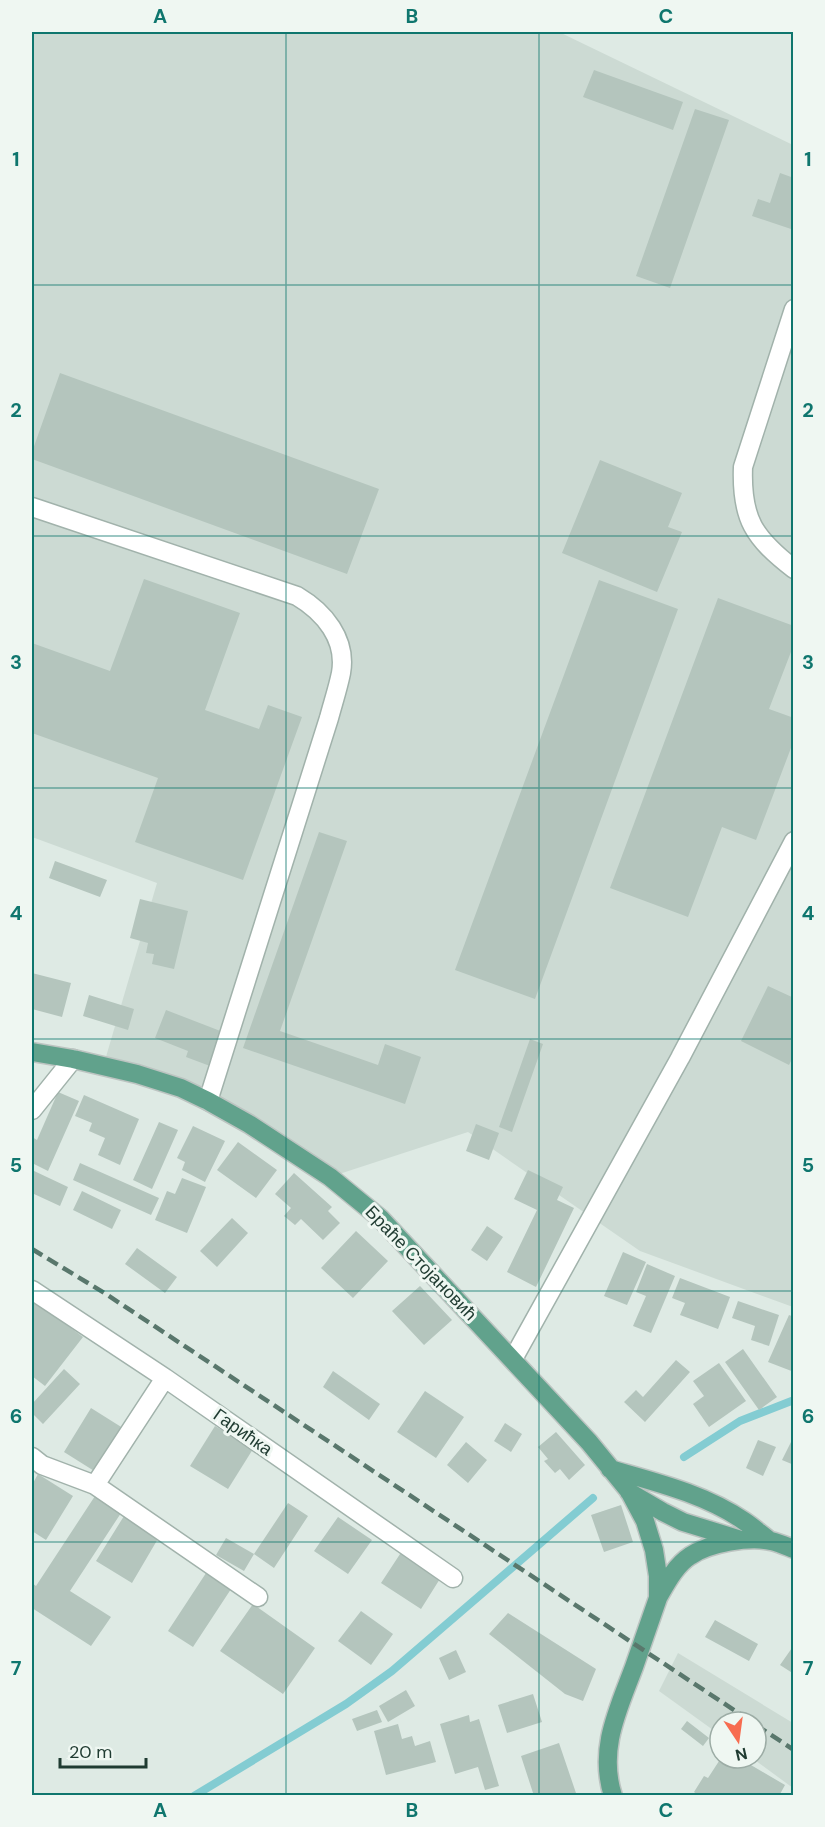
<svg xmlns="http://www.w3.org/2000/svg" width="825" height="1827" viewBox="0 0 825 1827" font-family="'DM Sans',sans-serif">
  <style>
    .built { fill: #ccdad3 }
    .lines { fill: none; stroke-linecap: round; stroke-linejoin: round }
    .stream { stroke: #83ccd2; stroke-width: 8 }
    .building { fill: #b4c5bd }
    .minor-casing { stroke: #a1b2ab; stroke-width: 21 }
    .major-casing { stroke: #bcc4c1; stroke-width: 21 }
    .minor { stroke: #fff; stroke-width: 18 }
    .major { stroke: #61a28c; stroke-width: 18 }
    .rail { stroke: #59776c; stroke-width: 4.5; stroke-dasharray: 12 6; stroke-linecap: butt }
    .grid { fill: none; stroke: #0f766e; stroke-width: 1.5; stroke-opacity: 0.55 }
    .labels { text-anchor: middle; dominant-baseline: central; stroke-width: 6; stroke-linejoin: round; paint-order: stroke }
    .street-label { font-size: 18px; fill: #1f3b31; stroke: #eff7f2 }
    .neatline { fill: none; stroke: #0f766e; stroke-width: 2 }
    .grid-label { font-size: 20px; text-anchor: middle; font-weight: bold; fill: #0f766e }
  </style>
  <rect width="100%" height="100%" fill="#deeae4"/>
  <!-- built -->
  <path class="built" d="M 32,32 L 559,32 L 793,145 L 793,1307 L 640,1251 L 468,1132 L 330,1177 L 249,1124 L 103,1067 L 157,883 L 32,837 Z
    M 678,1653 L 793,1723 L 793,1788 L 752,1758 L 756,1758 L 756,1722 L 720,1722 L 720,1735 L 659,1691 Z"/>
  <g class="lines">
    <!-- stream -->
    <path class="stream" d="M 684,1457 L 740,1421 L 794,1400
      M 194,1796 L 346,1704 L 392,1671 L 593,1498"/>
  </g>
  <!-- building -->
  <path class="building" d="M 594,70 L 683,102 L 673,130 L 583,97 Z
    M 695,109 L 729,120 L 670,288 L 636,276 Z
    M 780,173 L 794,178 L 794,230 L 752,216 L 758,199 L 770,203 Z
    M 60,373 L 379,489 L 347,574 L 32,459 L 32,452 Z
    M 600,460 L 682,493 L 668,527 L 682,532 L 657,592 L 562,553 Z
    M 144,579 L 240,613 L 205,710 L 259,729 L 268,705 L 302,717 L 243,880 L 135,842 L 158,778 L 32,733 L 32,643 L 110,671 Z
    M 599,580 L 678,609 L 535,999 L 455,970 Z
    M 718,598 L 794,626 L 794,644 L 769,709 L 794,718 L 794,740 L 756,840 L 722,827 L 688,917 L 610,888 Z
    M 319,832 L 347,841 L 280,1031 L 378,1065 L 385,1044 L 421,1057 L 405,1104 L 243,1048 Z
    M 55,861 L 107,880 L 100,897 L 49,878 Z
    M 140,899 L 188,911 L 174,969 L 152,964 L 154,954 L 146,953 L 148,943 L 130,938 Z
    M 32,973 L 71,983 L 62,1017 L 32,1009 Z
    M 768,986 L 794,998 L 794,1055 L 789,1065 L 741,1041 Z
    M 89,995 L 134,1009 L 128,1030 L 83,1016 Z
    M 166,1010 L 223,1032 L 210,1066 L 186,1057 L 188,1051 L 155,1038 Z
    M 530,1039 L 543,1044 L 512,1132 L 499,1127 Z
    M 58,1092 L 79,1101 L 48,1171 L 32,1163 L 32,1137 L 37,1140 Z
    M 84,1095 L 139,1119 L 120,1165 L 98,1155 L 105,1138 L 89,1131 L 92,1123 L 75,1116 Z
    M 159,1122 L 178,1130 L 152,1189 L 133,1180 Z
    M 476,1124 L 499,1133 L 489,1160 L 466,1151 Z
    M 193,1126 L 225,1141 L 205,1182 L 182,1170 L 185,1162 L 177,1158 Z
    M 238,1142 L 277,1170 L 256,1198 L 217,1170 Z
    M 80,1163 L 159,1198 L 151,1215 L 73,1180 Z
    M 32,1170 L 68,1187 L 60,1206 L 34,1194 L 32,1199 Z
    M 528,1170 L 563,1187 L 557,1200 L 574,1208 L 536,1287 L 507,1272 L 537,1210 L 514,1199 Z
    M 294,1173 L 332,1207 L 328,1211 L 340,1223 L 323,1240 L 301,1219 L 295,1225 L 284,1216 L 291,1208 L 275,1194 Z
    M 182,1178 L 206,1187 L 187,1233 L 155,1220 L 167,1191 L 175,1194 Z
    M 82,1191 L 121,1210 L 112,1229 L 73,1210 Z
    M 232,1218 L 248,1233 L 217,1267 L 200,1251 Z
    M 487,1226 L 503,1237 L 487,1261 L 471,1250 Z
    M 356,1231 L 388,1261 L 353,1298 L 321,1268 Z
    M 137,1248 L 177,1277 L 165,1293 L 125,1264 Z
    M 623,1252 L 646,1262 L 627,1305 L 604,1296 Z
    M 647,1264 L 675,1276 L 651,1333 L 633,1326 L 646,1296 L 636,1292 Z
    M 680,1278 L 730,1297 L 718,1329 L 680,1315 L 685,1303 L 672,1298 Z
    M 420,1286 L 452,1320 L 424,1345 L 392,1311 Z
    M 35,1301 L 83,1337 L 45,1386 L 32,1376 L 32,1306 Z
    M 738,1301 L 779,1315 L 769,1346 L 751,1340 L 755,1326 L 732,1318 Z
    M 789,1315 L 794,1317 L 794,1372 L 768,1362 Z
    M 743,1349 L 777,1397 L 759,1410 L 725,1362 Z
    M 676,1360 L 690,1372 L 645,1422 L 624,1402 L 636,1390 L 643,1397 Z
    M 719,1363 L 746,1401 L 709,1427 L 693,1404 L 704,1396 L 693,1381 Z
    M 64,1369 L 80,1384 L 43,1424 L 32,1413 L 32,1404 Z
    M 333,1371 L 380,1404 L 369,1420 L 323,1387 Z
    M 425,1391 L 464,1417 L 436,1458 L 397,1432 Z
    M 91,1408 L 126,1430 L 99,1474 L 64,1452 Z
    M 505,1423 L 522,1434 L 511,1452 L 494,1441 Z
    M 215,1426 L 253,1449 L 228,1489 L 190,1466 Z
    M 556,1432 L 585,1465 L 569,1480 L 560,1469 L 555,1473 L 544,1461 L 548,1459 L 538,1447 Z
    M 794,1436 L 794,1465 L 782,1460 Z
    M 758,1440 L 776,1447 L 763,1476 L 746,1468 Z
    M 466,1442 L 487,1460 L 468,1483 L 447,1465 Z
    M 38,1474 L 73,1496 L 46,1540 L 32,1531 L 32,1485 Z
    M 95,1496 L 121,1513 L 70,1591 L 111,1617 L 91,1646 L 32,1608 L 32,1583 L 36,1586 Z
    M 288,1503 L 308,1516 L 274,1568 L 254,1554 Z
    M 621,1505 L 633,1542 L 604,1552 L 591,1515 Z
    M 124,1516 L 159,1537 L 132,1583 L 96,1561 Z
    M 338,1517 L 372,1540 L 348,1574 L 314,1551 Z
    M 226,1538 L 254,1554 L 244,1571 L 216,1555 Z
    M 404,1548 L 443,1574 L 421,1609 L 381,1583 Z
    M 208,1570 L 233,1586 L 193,1647 L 168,1631 Z
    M 253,1604 L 315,1648 L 283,1694 L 220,1651 Z
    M 361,1611 L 393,1634 L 371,1665 L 338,1641 Z
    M 508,1613 L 596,1669 L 583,1701 L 565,1694 L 489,1634 Z
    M 715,1620 L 758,1644 L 749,1661 L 705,1637 Z
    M 794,1645 L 794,1674 L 780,1665 Z
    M 456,1650 L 466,1672 L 449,1680 L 439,1658 Z
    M 406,1690 L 415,1706 L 388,1722 L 379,1706 Z
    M 533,1694 L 542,1722 L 507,1733 L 498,1705 Z
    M 377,1710 L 382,1722 L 357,1731 L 352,1719 Z
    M 469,1715 L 470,1722 L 479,1719 L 499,1786 L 485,1790 L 478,1767 L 455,1774 L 440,1724 Z
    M 687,1721 L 709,1738 L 703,1746 L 681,1729 Z
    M 398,1724 L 402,1739 L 412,1736 L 415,1746 L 430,1741 L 436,1762 L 386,1775 L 374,1731 Z
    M 559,1743 L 577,1796 L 534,1796 L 521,1756 Z
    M 721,1758 L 739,1758 L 785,1785 L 779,1796 L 699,1796 L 694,1792 L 704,1776 L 708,1778 Z"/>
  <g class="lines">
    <!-- minor casing -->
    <g class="minor-casing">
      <path id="minor" d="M 794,309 L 743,467 C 741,519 754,538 794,569
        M 32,507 L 297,596 C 324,612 347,639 341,673 C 338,688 333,703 329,718 L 208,1101
        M 32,1110 L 73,1059
        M 32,1290 L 165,1378 L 453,1578
        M 513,1359 L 680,1058 L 794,841
        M 32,1457 L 42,1465 L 95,1485 L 258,1597
        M 95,1485 L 165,1378"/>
    </g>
    <!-- major casing -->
    <g class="major-casing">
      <path id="major" d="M 32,1052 L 73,1059 L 137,1074 L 181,1088 L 208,1101 L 249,1124 L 330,1177 L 380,1218 L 589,1442 L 629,1491 L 645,1521 L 654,1550 L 658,1576 L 658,1598 C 650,1621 642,1644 634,1667 C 618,1710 598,1749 613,1796
        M 610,1469 C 655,1482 705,1494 744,1521 C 753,1527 761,1534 770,1541
        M 629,1492 L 663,1512 L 683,1522 L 738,1539
        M 659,1596 C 667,1582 676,1565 690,1556 C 709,1543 749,1536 771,1541 C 779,1543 786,1546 794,1549"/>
    </g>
    <!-- minor -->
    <use href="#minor" class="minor"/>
    <!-- major -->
    <use href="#major" class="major"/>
    <!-- rail -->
    <path class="rail" d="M 32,1249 L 106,1294 L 752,1722
      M 756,1725 L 794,1750"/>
  </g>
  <!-- grid -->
  <path class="grid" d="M 286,32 L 286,1796M 539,32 L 539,1796M 32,285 L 794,285M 32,536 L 794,536M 32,788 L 794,788M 32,1039 L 794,1039M 32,1291 L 794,1291M 32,1542 L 794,1542"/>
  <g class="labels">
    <!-- street labels -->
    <g class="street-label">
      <text transform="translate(421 1263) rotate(46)">Браће Стојановић</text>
      <text transform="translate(243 1432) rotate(35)">Гарићка</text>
    </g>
  </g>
  <!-- border -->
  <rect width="825" height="1827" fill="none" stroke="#eff7f2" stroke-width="66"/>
  <!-- north arrow -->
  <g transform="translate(738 1740) rotate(167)"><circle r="28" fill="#eff7f2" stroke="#9caca5" stroke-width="1.5"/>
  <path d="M0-4.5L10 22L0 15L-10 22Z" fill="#f76c50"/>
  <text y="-9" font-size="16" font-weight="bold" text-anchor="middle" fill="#1f3b31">N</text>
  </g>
  <!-- scale -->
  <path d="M60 1758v9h86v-9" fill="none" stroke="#1f3b31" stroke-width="3"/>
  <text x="69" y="1758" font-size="18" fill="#1f3b31" stroke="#eff7f2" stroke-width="4.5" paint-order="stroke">20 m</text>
  <rect x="33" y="33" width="759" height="1761" class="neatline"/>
  <g class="grid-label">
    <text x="160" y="23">A</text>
    <text x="412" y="23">B</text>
    <text x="666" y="23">C</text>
    <text x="16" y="166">1</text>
    <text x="808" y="166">1</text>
    <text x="16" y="417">2</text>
    <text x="808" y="417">2</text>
    <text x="16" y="669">3</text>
    <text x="808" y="669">3</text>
    <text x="16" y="920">4</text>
    <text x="808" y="920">4</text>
    <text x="16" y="1172">5</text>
    <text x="808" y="1172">5</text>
    <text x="16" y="1423">6</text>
    <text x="808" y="1423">6</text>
    <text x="16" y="1675">7</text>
    <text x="808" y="1675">7</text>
    <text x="160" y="1817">A</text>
    <text x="412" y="1817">B</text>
    <text x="666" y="1817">C</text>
  </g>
</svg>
